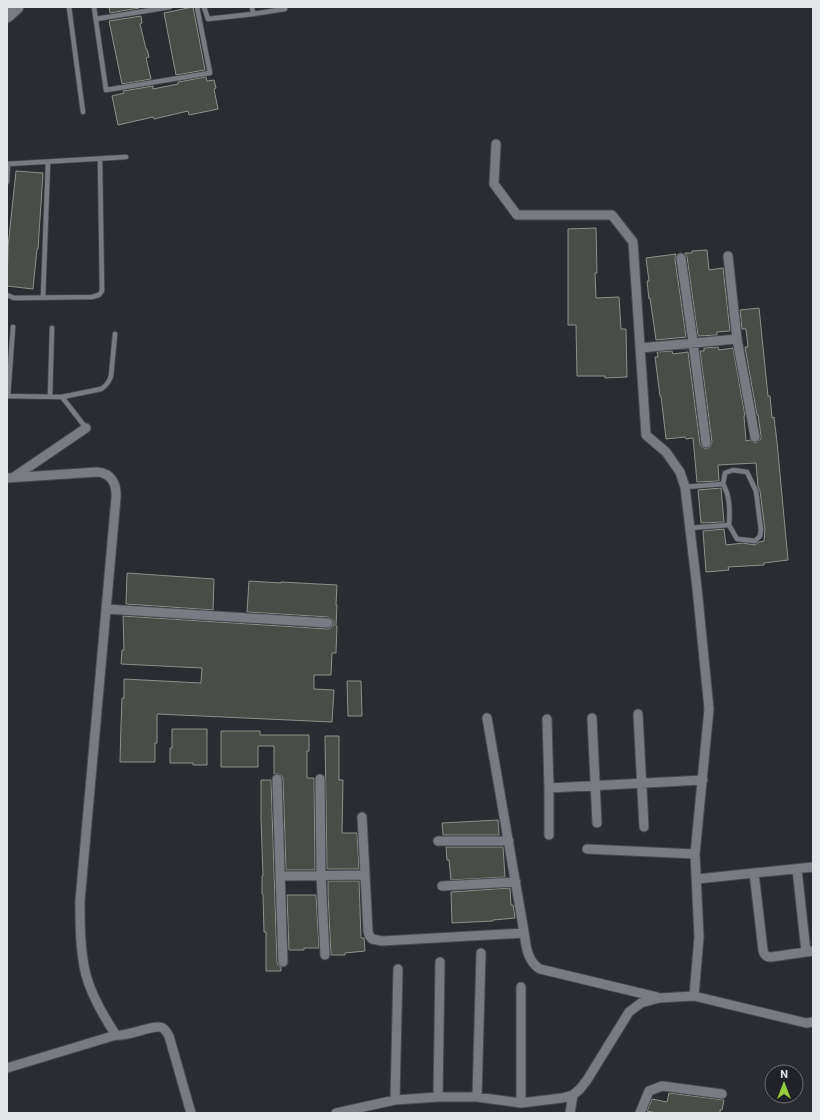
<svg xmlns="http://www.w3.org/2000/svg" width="820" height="1120" viewBox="0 0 820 1120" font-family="Roboto,sans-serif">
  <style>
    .building { fill: #4a4d47; stroke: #8e918a }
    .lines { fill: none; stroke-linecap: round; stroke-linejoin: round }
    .lane-casing { stroke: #494a4f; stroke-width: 6 }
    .street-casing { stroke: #494a4f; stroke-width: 11 }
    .secondary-casing { stroke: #494a4f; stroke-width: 15 }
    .lane { stroke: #797b82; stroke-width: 4.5 }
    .street { stroke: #797b82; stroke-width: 9 }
    .secondary { stroke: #797b82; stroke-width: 13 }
  </style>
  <rect width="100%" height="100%" fill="#2a2c31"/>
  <!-- building -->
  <path class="building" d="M 109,7 L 139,7 L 139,8 L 110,13 Z
    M 193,7 L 205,70 L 176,75 L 164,13 Z
    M 141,16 L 142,23 L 140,24 L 146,49 L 147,49 L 149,57 L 146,58 L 151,79 L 122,84 L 109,21 Z
    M 206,77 L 207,81 L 214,80 L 216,88 L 214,89 L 218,109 L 189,115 L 188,111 L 154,119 L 153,117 L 118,125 L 112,96 L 124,93 L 123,91 L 153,86 L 153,89 L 178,84 L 178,82 Z
    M 16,171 L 43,173 L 38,249 L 37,249 L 33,289 L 7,286 L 8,247 Z
    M 596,228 L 597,273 L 595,273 L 596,298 L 619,297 L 621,329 L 626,329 L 627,377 L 605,378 L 605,376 L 577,376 L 576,325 L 568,325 L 568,229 Z
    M 707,250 L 709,270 L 723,268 L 730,331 L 717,332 L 717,335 L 698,336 L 687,257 L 685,253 L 692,253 L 692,251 Z
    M 676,254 L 675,259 L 686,337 L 656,340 L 650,298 L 649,299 L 647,281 L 649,281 L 646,258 Z
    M 759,308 L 768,396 L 770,396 L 772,418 L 774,417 L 777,442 L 788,560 L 764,563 L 764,565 L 728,567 L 729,570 L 706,572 L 703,531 L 724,529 L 726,545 L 743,543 L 755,545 L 759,542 L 764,541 L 765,530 L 760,491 L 758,487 L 756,463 L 718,465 L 719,481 L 697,482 L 693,438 L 686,439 L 685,437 L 666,439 L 661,396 L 660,396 L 655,357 L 658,357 L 657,352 L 672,351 L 673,354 L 688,352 L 700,444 L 702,447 L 706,449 L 710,447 L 712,442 L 700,351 L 704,351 L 704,348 L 718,347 L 719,350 L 733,348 L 745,416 L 744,416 L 746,441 L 750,440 L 753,442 L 756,443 L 761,439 L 761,436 L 758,415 L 757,415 L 745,347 L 748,347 L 746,329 L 742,329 L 740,310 Z
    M 721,488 L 724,522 L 701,523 L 698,490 Z
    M 127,573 L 214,579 L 213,610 L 126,604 Z
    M 249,581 L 281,583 L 281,582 L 337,585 L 336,605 L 337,605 L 336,626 L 337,626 L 336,653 L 332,653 L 331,675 L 314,675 L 314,689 L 334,690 L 332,722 L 157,714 L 157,743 L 155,743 L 155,762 L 120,762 L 121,725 L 122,698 L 124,698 L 124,679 L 201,683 L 202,668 L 121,664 L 122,650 L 124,650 L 123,616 L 328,629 L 331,628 L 333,626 L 334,623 L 333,620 L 328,617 L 247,612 Z
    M 347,681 L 361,681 L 362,716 L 348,716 Z
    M 172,729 L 207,729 L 207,765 L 193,765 L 193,763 L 170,763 L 170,748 L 172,748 Z
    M 221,731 L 260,731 L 260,735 L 309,735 L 309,751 L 307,751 L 307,778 L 314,778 L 315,870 L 286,870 L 283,779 L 282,776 L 279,774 L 274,774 L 274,746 L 258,746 L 258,767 L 221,767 Z
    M 325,736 L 339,736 L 339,780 L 343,780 L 342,833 L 357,833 L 359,869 L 327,869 Z
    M 261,780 L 271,780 L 277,962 L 278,965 L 281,967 L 281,971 L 266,971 L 266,932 L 264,932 L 263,894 L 262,894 L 262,876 L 263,876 L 261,818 Z
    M 498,820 L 499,835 L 443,835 L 442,823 Z
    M 446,847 L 503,847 L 505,877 L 451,880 L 449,860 L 447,860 Z
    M 328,881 L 359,881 L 361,938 L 364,938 L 365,951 L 345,953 L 345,955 L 331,955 L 328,895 Z
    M 510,888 L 511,905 L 513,905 L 515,918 L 493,920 L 493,921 L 452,923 L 451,892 Z
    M 287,895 L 316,895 L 319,948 L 304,948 L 304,950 L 289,950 Z
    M 669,1093 L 724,1100 L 722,1110 L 720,1110 L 720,1113 L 657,1113 L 647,1111 L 652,1099 L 667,1102 Z"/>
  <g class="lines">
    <!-- lane casing -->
    <g class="lane-casing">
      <path id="lane" d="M 69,7 L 83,112
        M 94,7 L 106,90 L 210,73 L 197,7
        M 204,7 L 208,19 L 253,14 L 285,9
        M 252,7 L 253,14
        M 96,19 L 170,7
        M 7,164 L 126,157
        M 7,182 L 8,164
        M 7,295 L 14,298 L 92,297 L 99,295 L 102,291 L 100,159
        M 43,298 L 48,162
        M 7,396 L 62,397 L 101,389 C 107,385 109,382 111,376 L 115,334
        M 8,396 L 13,327
        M 50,397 L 52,328
        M 62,397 L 86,428
        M 723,484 L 725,473 L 733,470 L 747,472 L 756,491 L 761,530 L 760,536 L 755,541 L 737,539 L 729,525
        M 685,487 L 723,484 C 730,496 730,510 729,525 L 690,528"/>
    </g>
    <!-- street casing -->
    <g class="street-casing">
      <path id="street" d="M 496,144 L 494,184 L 517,215 L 612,215 L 633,242 L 646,435 L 666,452 L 680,472 L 685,487 L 697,588 L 709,709 L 695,854 L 699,937 L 694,996
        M 728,256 L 737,339 L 755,437
        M 681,258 L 693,342 L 706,443
        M 640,348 L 737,339
        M 14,477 L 86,428
        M 7,478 L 97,472 C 112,473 117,485 116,498 L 80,901 C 80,925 80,951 86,975 C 92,997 104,1017 116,1035 C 129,1037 155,1023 163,1028 C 166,1030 167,1033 169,1036 L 191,1113
        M 106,609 L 328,623
        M 638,714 L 644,827
        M 487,718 L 523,926 C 526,941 525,960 540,969 L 657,997
        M 592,718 L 597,823
        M 547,719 L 549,788 L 549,835
        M 277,779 L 283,962
        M 320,779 L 321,876 L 325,955
        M 549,788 L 703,780
        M 362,817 L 368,931 L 369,935 L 372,939 L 382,941 L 524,933
        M 438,841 L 509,841
        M 587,849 L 695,854
        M 797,869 L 806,952
        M 754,873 L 763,950 C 764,955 766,957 771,957 L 813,951
        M 280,876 L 365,875
        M 697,879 L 813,867
        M 442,886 L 516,882
        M 7,1068 L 116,1035
        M 438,1097 L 440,962
        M 477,1097 L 481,953
        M 395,1100 L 398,969
        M 521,1103 L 521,987
        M 336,1113 L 395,1100 L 438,1097 L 477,1097 L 521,1103 L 562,1098 L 573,1095 L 580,1089 L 587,1080 L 629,1012 L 641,1003 L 659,998 L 694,996 L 806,1023 L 813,1022
        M 570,1113 L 573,1095
        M 640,1113 L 649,1091 L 662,1086 L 722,1094"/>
    </g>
    <!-- secondary casing -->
    <g class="secondary-casing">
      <path id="secondary" d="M 7,16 L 17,7"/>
    </g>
    <!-- lane -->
    <use href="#lane" class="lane"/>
    <!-- street -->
    <use href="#street" class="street"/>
    <!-- secondary -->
    <use href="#secondary" class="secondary"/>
  </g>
  <!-- border -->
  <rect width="820" height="1120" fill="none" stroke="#e3e4e8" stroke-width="16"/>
  <!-- north arrow -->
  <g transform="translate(784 1084)"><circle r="19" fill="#212227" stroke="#6f7074"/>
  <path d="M0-3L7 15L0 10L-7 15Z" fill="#96cc3a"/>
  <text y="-6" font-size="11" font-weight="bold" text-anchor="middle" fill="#e3e4e8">N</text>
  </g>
</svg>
